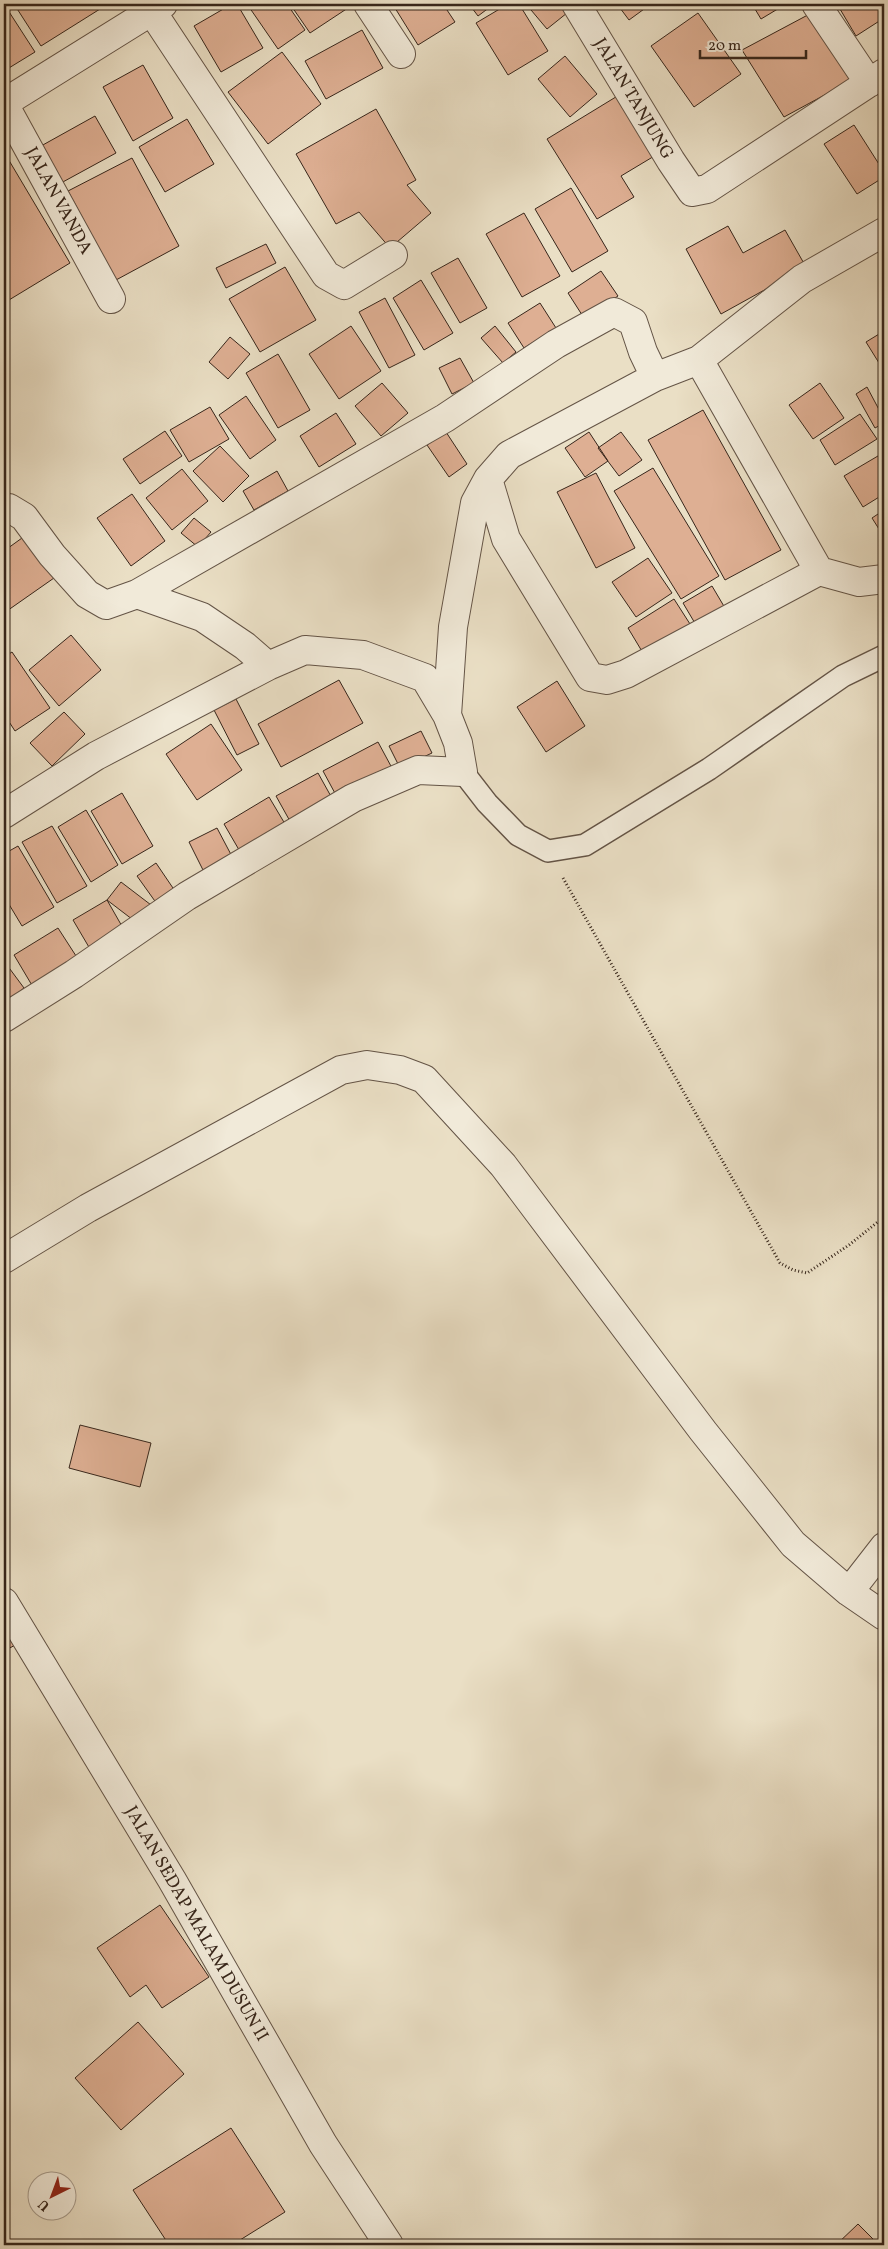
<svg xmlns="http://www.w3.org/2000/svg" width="888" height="2249" viewBox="0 0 888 2249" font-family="Vollkorn,serif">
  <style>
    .building { fill: #deaf93; stroke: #37261b }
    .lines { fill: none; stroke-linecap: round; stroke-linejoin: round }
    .lane-casing { stroke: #645446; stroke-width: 24 }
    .street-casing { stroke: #645446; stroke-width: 30 }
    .path { stroke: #37261b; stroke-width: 3; stroke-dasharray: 1 2.5; stroke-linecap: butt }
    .lane { stroke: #f1ead9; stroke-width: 21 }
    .street { stroke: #f1ead9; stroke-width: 28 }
    .labels { text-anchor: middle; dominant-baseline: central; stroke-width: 4; stroke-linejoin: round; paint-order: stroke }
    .street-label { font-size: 18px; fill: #37261b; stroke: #f1ead9 }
  </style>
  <rect width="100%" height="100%" fill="#eadfc5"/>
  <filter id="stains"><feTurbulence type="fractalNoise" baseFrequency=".004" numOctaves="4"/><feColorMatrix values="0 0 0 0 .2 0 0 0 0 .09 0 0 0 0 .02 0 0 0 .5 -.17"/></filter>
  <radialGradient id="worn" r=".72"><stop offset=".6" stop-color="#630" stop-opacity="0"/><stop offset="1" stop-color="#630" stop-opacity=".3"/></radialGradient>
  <!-- building -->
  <path class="building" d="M 4,4 L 35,52 L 4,71 Z
    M 14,4 L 108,4 L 41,46 Z
    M 232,4 L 237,4 L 263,48 L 221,72 L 194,26 Z
    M 247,4 L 287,4 L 305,30 L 278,49 Z
    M 290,4 L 354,4 L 310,33 Z
    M 403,4 L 443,4 L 455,22 L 418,45 L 395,8 Z
    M 469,4 L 494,4 L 478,16 Z
    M 508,4 L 519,4 L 548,51 L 508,75 L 476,23 Z
    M 526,4 L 568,4 L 572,9 L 547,29 Z
    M 617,4 L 651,4 L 629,20 Z
    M 752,4 L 786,4 L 761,19 Z
    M 837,4 L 884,4 L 884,18 L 856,36 Z
    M 819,9 L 856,78 L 784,117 L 742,50 Z
    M 698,13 L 741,74 L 694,107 L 651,46 Z
    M 362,30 L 383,68 L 326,99 L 305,61 Z
    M 282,52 L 321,104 L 268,144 L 228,92 Z
    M 565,56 L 597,94 L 570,117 L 538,79 Z
    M 143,65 L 173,118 L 133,141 L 103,87 Z
    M 624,92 L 661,152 L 621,176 L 634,197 L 597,219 L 547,139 Z
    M 376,109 L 416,180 L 407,185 L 431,213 L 390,248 L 359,212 L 336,224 L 296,154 Z
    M 95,116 L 116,153 L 61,183 L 41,146 Z
    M 187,119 L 214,164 L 165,192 L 139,147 Z
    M 854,125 L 884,172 L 884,177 L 857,194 L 824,144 Z
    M 4,152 L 70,263 L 4,303 Z
    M 132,158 L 179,246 L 116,280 L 68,191 Z
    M 571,188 L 608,251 L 572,272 L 535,209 Z
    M 524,213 L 560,276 L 522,297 L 486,234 Z
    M 728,226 L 743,253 L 785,230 L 806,267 L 721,314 L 686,249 Z
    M 266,244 L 276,263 L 226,288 L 216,268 Z
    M 458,258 L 487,308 L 460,323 L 431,273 Z
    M 285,267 L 316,320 L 260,352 L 229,299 Z
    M 601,271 L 618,296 L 584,318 L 568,293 Z
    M 421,280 L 453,333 L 424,350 L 393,298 Z
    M 385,298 L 415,355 L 389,368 L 359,312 Z
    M 540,303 L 556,328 L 524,348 L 508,323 Z
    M 351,326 L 381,371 L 339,399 L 309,354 Z
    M 495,326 L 516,352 L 503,363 L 481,338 Z
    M 884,331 L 884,371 L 866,342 Z
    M 230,337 L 250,354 L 228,379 L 209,362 Z
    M 278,354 L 310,410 L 278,428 L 246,373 Z
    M 460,358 L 474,383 L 452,394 L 439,368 Z
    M 382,383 L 408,413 L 381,436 L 355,406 Z
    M 820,383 L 844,418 L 813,439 L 789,405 Z
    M 867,387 L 884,419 L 884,423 L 875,428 L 856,394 Z
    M 246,396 L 276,440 L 250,459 L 219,415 Z
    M 210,407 L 229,439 L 189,462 L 170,430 Z
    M 703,410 L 781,550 L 725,580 L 648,440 Z
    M 336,413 L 356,444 L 319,467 L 300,436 Z
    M 860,414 L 877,439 L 835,465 L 820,440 Z
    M 165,431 L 182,456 L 140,484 L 123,459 Z
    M 446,432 L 467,464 L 449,477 L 427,445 Z
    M 589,432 L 608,461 L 585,477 L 565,448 Z
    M 621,432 L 642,460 L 619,476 L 598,448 Z
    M 220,446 L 249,476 L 223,502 L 193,471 Z
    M 883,453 L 884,494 L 863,507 L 844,476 Z
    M 653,468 L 719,576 L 681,599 L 614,491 Z
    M 182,469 L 208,501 L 172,530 L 146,498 Z
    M 277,471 L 288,491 L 254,510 L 243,491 Z
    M 596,473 L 635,548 L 596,568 L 557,492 Z
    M 132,494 L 165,541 L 131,566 L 97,518 Z
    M 884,510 L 884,537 L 872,518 Z
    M 194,518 L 211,532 L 198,547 L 181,533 Z
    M 22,538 L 54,578 L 4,613 L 4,551 Z
    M 648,558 L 672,593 L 636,617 L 612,582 Z
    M 712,586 L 725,608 L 696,625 L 683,603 Z
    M 674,599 L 690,624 L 643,653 L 628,628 Z
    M 71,635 L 101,670 L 59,706 L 29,670 Z
    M 12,652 L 50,708 L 15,731 L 4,714 L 4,657 Z
    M 339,680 L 363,723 L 281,767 L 258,724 Z
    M 557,681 L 585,726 L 546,752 L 517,707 Z
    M 236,699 L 259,744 L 237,755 L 214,710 Z
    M 64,712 L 85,734 L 52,766 L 30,743 Z
    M 211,724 L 242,770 L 197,800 L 166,754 Z
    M 421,731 L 432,753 L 400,768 L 389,746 Z
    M 378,742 L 392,768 L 337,797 L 323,771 Z
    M 318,773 L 333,800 L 291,823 L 276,796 Z
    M 122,793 L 153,846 L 122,864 L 91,811 Z
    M 269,797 L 288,829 L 242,855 L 224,824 Z
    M 86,810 L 118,865 L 91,882 L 58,827 Z
    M 52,826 L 87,886 L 57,903 L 22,842 Z
    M 217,828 L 236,864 L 207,878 L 189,842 Z
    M 18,846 L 54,907 L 22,926 L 4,896 L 4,854 Z
    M 156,863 L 175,891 L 157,904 L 137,876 Z
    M 121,882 L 155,908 L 141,926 L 107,900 Z
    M 107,900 L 127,935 L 93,954 L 73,920 Z
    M 58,928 L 78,959 L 33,987 L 14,955 Z
    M 4,961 L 24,988 L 4,1004 Z
    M 80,1425 L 151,1443 L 140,1487 L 69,1468 Z
    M 4,1610 L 21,1642 L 4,1651 Z
    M 160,1905 L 209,1977 L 162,2008 L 146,1985 L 130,1997 L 97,1948 Z
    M 138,2022 L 184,2074 L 121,2130 L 75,2078 Z
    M 231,2128 L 285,2212 L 232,2245 L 169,2245 L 133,2190 Z
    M 858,2224 L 879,2245 L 836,2245 Z"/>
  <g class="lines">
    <!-- lane casing -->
    <g class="lane-casing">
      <path id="lane" d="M 463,772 L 487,803 L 518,835 L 548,851 L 585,845 L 709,769 L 843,676 L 884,656"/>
    </g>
    <!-- street casing -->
    <g class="street-casing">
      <path id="street" d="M 147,4 L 326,275 L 344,285 L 393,255
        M 368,4 L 401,54
        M 576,4 L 671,161 L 692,192 L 707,189 L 884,73
        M 816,4 L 869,83
        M 4,103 L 163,4
        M 4,104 L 111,299
        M 699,360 L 819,571 L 859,582 L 884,579
        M 488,479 L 506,539 L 590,677 L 607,680 L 626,674 L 819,571
        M 4,508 L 9,508 L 24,517 L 52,555 L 87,594 L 106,605 L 137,594 L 202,617 L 245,646 L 268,666 L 305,650 L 363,655 L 425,678 L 447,715 L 458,743 L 463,772 L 418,770 L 353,798 L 187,896 L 74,974 L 4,1018
        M 137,594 L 445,418 L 556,344 L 614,312 L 633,322 L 643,352 L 655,377 L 699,360 L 802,279 L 884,232
        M 447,715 L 453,627 L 475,503 L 488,479 L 509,455 L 655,377
        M 4,814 L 96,756 L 268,666
        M 4,1259 L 88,1208 L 341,1070 L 367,1065 L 400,1070 L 424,1079 L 503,1165 L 703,1431 L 793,1544 L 849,1592 L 884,1616
        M 849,1592 L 884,1547
        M 4,1602 L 172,1880 L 323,2144 L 389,2245"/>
    </g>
    <!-- path -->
    <path class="path" d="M 563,878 L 780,1263 L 793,1270 L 807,1273 L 849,1245 L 884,1217"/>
    <!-- lane -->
    <use href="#lane" class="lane"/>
    <!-- street -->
    <use href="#street" class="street"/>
  </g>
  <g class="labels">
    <!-- street labels -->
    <g class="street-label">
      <text transform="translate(633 99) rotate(59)">JALAN TANJUNG</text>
      <text transform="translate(58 201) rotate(61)">JALAN VANDA</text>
      <text transform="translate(196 1924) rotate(60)">JALAN SEDAP MALAM DUSUN II</text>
    </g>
  </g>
  <!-- margin -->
  <rect width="888" height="2249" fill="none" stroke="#eadfc5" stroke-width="20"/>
  <rect x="5" y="5" width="878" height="2239" fill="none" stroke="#37261b" stroke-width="2.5"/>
  <rect x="10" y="10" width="868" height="2229" fill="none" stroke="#37261b"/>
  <!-- north arrow -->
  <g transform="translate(52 2196) rotate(222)"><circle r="24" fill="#f1ead9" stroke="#a79c8d"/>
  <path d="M0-4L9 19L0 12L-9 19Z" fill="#8f2418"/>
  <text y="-8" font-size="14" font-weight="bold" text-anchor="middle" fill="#37261b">U</text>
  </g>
  <!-- scale -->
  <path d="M700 50v8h106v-8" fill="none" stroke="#37261b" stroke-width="2.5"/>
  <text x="708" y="50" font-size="15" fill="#37261b" stroke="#f1ead9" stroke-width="4" paint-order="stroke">20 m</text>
  <rect width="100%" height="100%" filter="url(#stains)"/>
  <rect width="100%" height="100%" fill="url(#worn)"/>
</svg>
